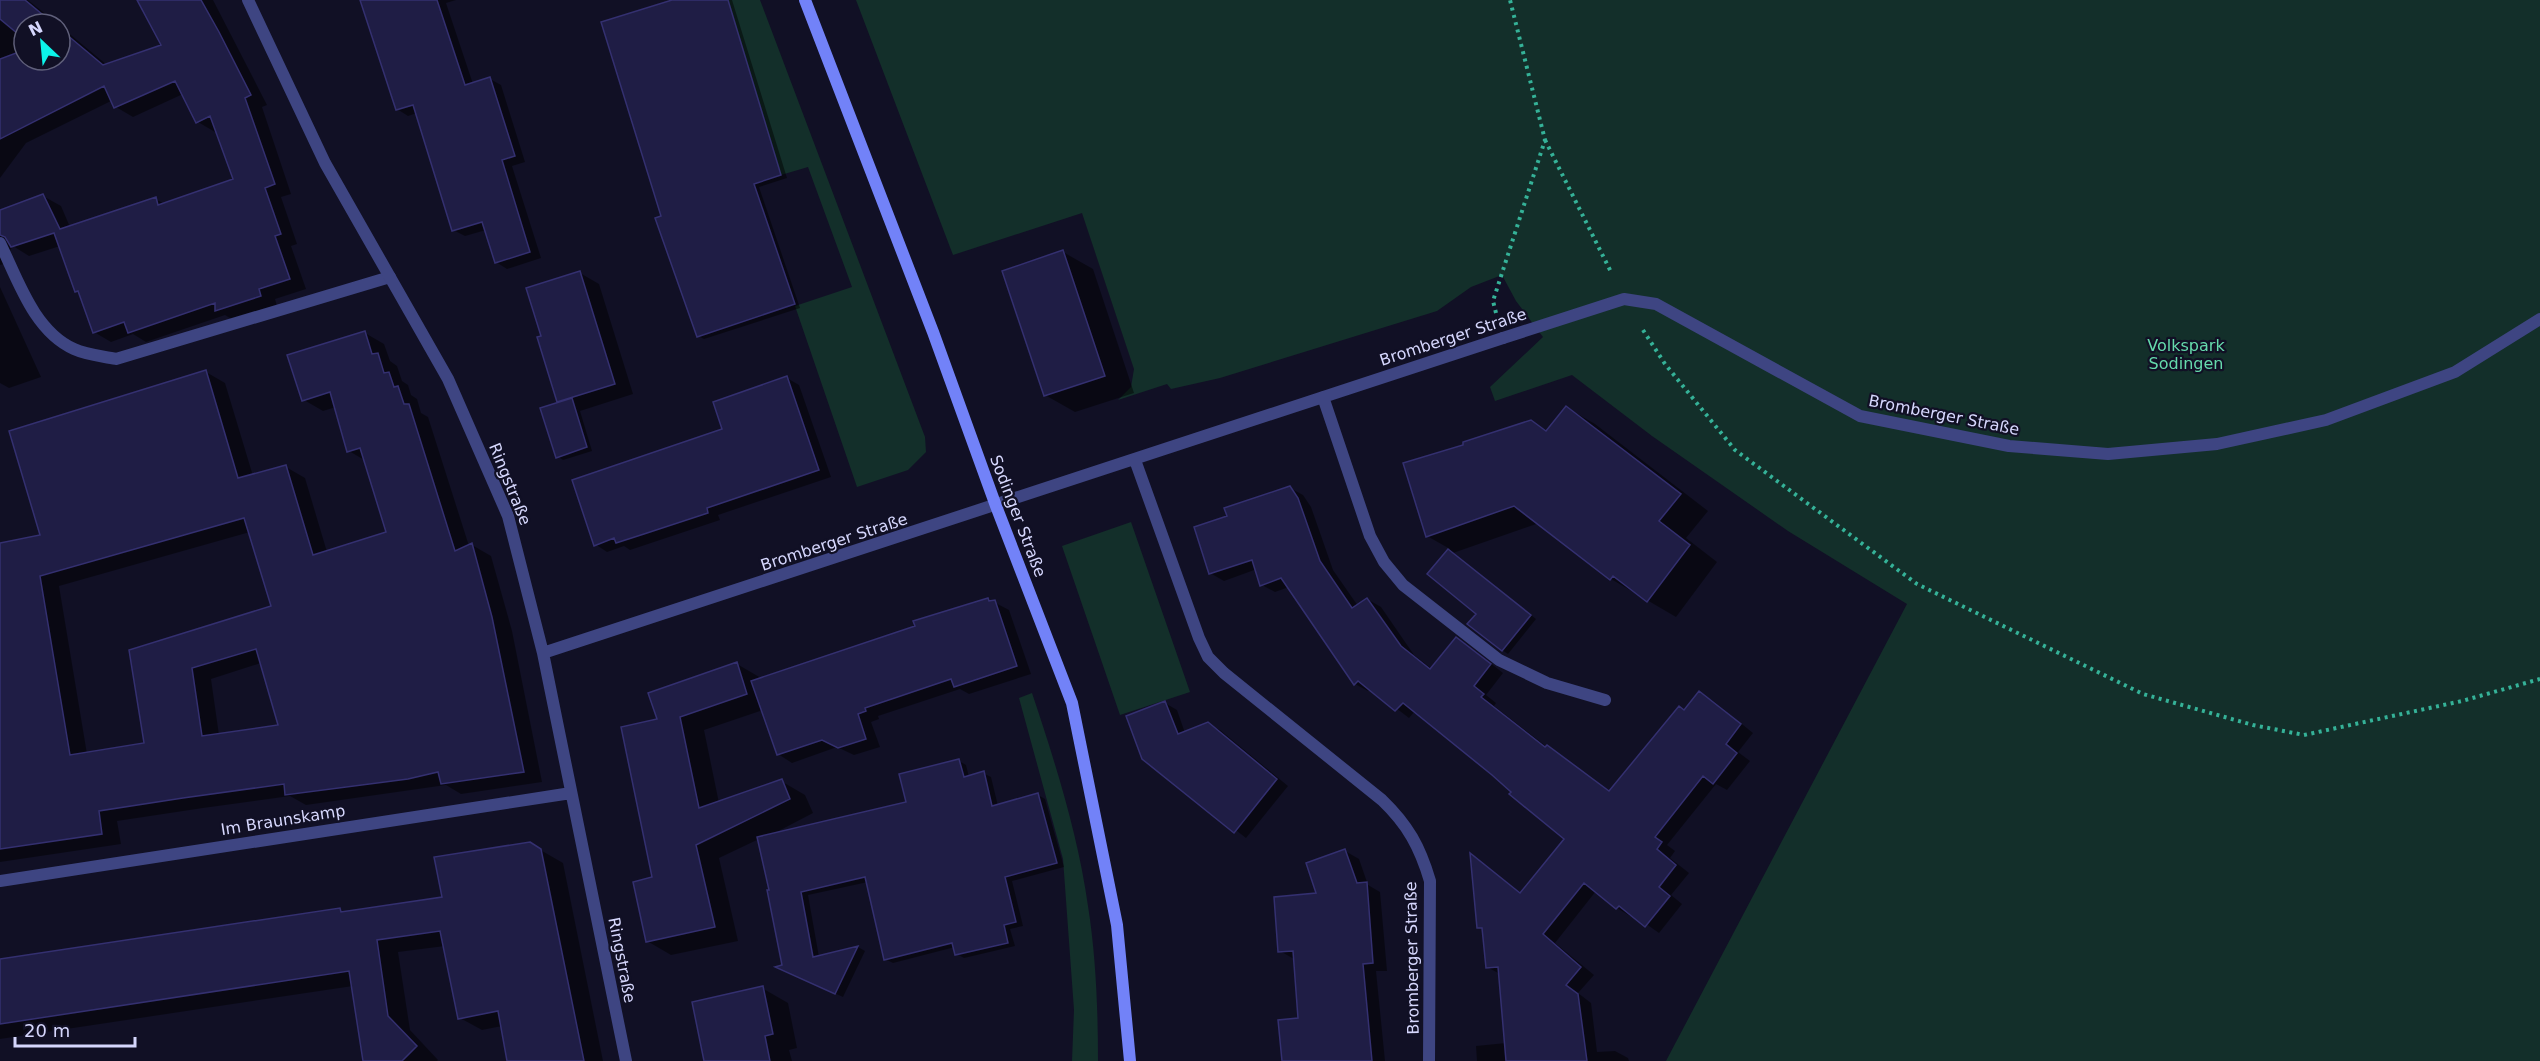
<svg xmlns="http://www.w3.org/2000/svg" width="2540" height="1061" viewBox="0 0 2540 1061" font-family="'DejaVu Sans',sans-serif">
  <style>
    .green { fill: #132f2a }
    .shadow { fill: #0007; fill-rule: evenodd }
    .building { fill: #1f1d45; stroke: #343070; stroke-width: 1.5; fill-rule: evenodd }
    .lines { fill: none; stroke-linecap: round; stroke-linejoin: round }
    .path { stroke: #35b298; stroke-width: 4; stroke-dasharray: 3 4.5; stroke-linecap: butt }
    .service { stroke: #3e4582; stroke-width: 12 }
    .minor { stroke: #3e4582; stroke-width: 12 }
    .secondary { stroke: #7282f8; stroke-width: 12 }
    .labels { text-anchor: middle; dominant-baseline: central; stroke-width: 4.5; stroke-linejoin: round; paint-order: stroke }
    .street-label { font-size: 16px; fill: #d6d7fd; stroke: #111025 }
    .park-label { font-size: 16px; fill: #65daac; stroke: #111025 }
  </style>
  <rect width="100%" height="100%" fill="#111025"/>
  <!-- green -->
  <path class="green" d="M 728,0 L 760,0 L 925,437 L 926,452 L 908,470 L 857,487 L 795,306 L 852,287 L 808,167 L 781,175 Z
    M 856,0 L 2540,0 L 2540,1061 L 1666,1061 L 1907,604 L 1788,531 L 1652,436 L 1572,375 L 1495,401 L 1490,387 L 1543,337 L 1516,301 L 1502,275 L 1471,287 L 1437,311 L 1220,378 L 1171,389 L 1167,384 L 1118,400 L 1131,387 L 1134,369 L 1082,213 L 953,255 Z
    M 1131,522 L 1190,692 L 1120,715 L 1062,546 Z
    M 1032,693 C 1055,762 1078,834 1088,906 C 1096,957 1098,1009 1098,1061 L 1072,1061 L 1074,1010 L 1063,859 L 1019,698 Z"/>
  <!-- shadow -->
  <path class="shadow" d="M 0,0 L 28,0 L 58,24 L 24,24 L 24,60 L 60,60 L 60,26 L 107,65 L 163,46 L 139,0 L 213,0 L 267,105 L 262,107 L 291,194 L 281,197 L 297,244 L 291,246 L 306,289 L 275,299 L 277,306 L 233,320 L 225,315 L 146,342 L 133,334 L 111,342 L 94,332 L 81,294 L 76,291 L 60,246 L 29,256 L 13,246 L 9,252 L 12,262 L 0,265 L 0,211 L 43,196 L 61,206 L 70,227 L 155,199 L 165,204 L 234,180 L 217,130 L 215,132 L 198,122 L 183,94 L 133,117 L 116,107 L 113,100 L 26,143 L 0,178 Z
    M 361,0 L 456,0 L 446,3 L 473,84 L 490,79 L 501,85 L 525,162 L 512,166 L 541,258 L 507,269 L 496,262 L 486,230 L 465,236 L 453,230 L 417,113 L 408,116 L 397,109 Z
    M 678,0 L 732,0 L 787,178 L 759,187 L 800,308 L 704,339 L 698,336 L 662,217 Z
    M 1063,252 L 1093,269 L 1134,393 L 1075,412 L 1045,395 Z
    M 580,273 L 599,284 L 633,394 L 580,411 L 592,451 L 563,460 L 557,456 L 561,403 L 559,401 L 542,337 Z
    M 0,287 L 41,377 L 9,388 L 0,383 Z
    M 365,333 L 384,344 L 390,361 L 397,366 L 402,381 L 408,385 L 411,395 L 417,399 L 421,413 L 428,417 L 469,546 L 472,545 L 491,556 L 512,631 L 542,782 L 461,794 L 446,785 L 306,805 L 290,796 L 203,808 L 117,821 L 121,844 L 0,862 L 0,544 L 42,536 L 206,372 L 225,383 L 253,476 L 286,467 L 305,478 L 327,552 L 388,533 L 366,461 L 349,451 L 336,407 L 323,411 L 304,400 ZM 250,532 L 273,607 L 131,651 L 145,745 L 87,754 L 59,586 ZM 261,663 L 280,726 L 219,735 L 211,679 Z
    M 787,378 L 799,385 L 831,477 L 718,515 L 720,520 L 630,550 L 624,546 L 607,552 L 595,544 Z
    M 1567,408 L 1595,424 L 1708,511 L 1686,538 L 1717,562 L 1676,617 L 1611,579 L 1539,523 L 1453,553 L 1536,619 L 1508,654 L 1502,650 L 1478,614 L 1430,574 L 1450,549 L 1427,536 L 1464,446 L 1531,422 L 1548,431 Z
    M 1290,488 L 1303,495 L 1311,507 L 1333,570 L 1358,606 L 1367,599 L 1381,607 L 1414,655 L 1432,669 L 1457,639 L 1470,647 L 1503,673 L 1486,695 L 1496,703 L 1494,706 L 1547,747 L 1611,792 L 1699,693 L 1712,700 L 1753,733 L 1738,752 L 1750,761 L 1727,790 L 1716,784 L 1667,845 L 1675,851 L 1670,858 L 1689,873 L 1671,895 L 1682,904 L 1659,933 L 1632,914 L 1630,916 L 1617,908 L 1596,891 L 1555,943 L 1594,975 L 1578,993 L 1591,1003 L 1597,1052 L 1615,1051 L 1628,1058 L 1629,1061 L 1477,1061 L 1476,1046 L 1506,1043 L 1500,974 L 1487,967 L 1484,930 L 1479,927 L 1472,856 L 1521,893 L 1566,838 L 1513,792 L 1415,711 L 1409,718 L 1371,689 L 1368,691 L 1355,684 L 1289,587 L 1275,592 L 1262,585 L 1257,569 L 1224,581 L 1210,573 L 1229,517 Z
    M 988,599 L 1009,610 L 1031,674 L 969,694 L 960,689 L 878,716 L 879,719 L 871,722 L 880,747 L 854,755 L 837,747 L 792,763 L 778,754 L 763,710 L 704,730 L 719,803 L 781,781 L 805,795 L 813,813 L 769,836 L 908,803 L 959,761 L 966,765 L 969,777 L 983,773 L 991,777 L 998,806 L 1038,795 L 1045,799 L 1064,867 L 1012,881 L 1023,926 L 1010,929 L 1015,946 L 964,958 L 957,954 L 955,947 L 893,963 L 885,959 L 868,882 L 808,895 L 819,957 L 858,947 L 865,951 L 843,997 L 784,970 L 759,839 L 719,858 L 738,941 L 671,955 L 647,941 L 654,879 L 659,720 L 737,664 L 761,678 L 917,627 Z
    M 1165,703 L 1177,710 L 1185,733 L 1208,724 L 1220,730 L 1288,786 L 1246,838 L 1143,758 Z
    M 530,844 L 563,863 L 603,1061 L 509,1061 L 502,1026 L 482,1030 L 460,1018 L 445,946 L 398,952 L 410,1030 L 438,1060 L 437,1061 L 365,1061 L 353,986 L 0,1039 L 0,960 L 340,910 L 346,913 L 444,898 Z
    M 1345,851 L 1359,859 L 1368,885 L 1380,892 L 1387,971 L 1376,971 L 1385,1061 L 1283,1061 L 1299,1020 L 1294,959 L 1280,951 Z
    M 762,988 L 788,1003 L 797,1048 L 789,1050 L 792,1061 L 706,1061 Z"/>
  <!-- building -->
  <path class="building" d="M 0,0 L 25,0 L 54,24 L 24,24 L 24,39 L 0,19 Z
    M 137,0 L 201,0 L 219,32 L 251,95 L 245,98 L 275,184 L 265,188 L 281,234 L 275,236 L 290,279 L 259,289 L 261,296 L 215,311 L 215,303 L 128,333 L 124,322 L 93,333 L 78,291 L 75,292 L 54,233 L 11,247 L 5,237 L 0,235 L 0,210 L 43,194 L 60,229 L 156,197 L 158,205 L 233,179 L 210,116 L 196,123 L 175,81 L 114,108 L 104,86 L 0,139 L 0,59 L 24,50 L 24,60 L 60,60 L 60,29 L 103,65 L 161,45 Z
    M 360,0 L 437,0 L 465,85 L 490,77 L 515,156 L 502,160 L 530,252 L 495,263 L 482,222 L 452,231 L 413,105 L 396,110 Z
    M 672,0 L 728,0 L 781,175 L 754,184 L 795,304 L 697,337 L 655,218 L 661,216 L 601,22 Z
    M 1063,250 L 1105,376 L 1044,396 L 1002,271 Z
    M 580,271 L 615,384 L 557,402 L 537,337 L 541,336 L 526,288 Z
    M 365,331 L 372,354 L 378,353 L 384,373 L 389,372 L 394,387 L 398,386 L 404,404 L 409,404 L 455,551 L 472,543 L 492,617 L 524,772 L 441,784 L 438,772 L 408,779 L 285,795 L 284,784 L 183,798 L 99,811 L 102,834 L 0,849 L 0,543 L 40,535 L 9,431 L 206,370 L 238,478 L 286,465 L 313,555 L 386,532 L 360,448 L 347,452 L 330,392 L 302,401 L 287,355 ZM 244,518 L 271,606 L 129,650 L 144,743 L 70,755 L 40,576 ZM 256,649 L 278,725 L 202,736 L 192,668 Z
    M 787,376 L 819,470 L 707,508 L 708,513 L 644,534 L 616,543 L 614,538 L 594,546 L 572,480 L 722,429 L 713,402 Z
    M 572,398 L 587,447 L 556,458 L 540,408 Z
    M 1566,406 L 1681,494 L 1659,521 L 1690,545 L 1647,602 L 1613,576 L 1610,580 L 1514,506 L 1426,537 L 1403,463 L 1463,445 L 1463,442 L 1531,420 L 1546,431 Z
    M 1290,486 L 1298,498 L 1320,561 L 1352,608 L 1367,598 L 1401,646 L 1430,669 L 1456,637 L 1491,664 L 1474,686 L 1484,694 L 1481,697 L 1545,747 L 1547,745 L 1609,791 L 1679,706 L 1684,710 L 1699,691 L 1741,724 L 1726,744 L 1737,753 L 1713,784 L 1703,776 L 1655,837 L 1662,842 L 1657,849 L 1676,865 L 1659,887 L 1670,896 L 1645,927 L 1619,906 L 1616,909 L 1584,883 L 1543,934 L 1581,967 L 1566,985 L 1578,994 L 1587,1061 L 1506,1061 L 1498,967 L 1486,968 L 1482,928 L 1477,928 L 1470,853 L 1520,893 L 1564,839 L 1509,794 L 1511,792 L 1492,775 L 1403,703 L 1395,711 L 1358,681 L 1354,685 L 1281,578 L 1260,586 L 1252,560 L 1209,574 L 1194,527 L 1227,516 L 1224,508 Z
    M 1448,549 L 1531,615 L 1502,651 L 1467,624 L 1476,614 L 1427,574 Z
    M 988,598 L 989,601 L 995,600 L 1017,666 L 954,687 L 951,679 L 865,708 L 866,711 L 858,714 L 866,739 L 838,748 L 822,740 L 777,755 L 751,681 L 915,626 L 913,621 Z
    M 737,662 L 747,694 L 680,717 L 699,808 L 782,779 L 790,799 L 696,845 L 715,927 L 646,942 L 633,882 L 652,877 L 621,727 L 657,719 L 648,693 Z
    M 1165,701 L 1178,734 L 1208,722 L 1277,779 L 1234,833 L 1142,759 L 1126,716 Z
    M 959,759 L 964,777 L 984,771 L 992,806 L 1038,793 L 1057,863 L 1005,877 L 1016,922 L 1004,925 L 1008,943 L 955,955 L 952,943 L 884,960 L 865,877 L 801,892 L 813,957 L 858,946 L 835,994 L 775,967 L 782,965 L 767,890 L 769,890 L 757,837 L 906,802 L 899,774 Z
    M 530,842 L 541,849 L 584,1061 L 507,1061 L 498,1011 L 458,1019 L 440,931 L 377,940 L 388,1016 L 417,1046 L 402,1061 L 363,1061 L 349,971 L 0,1024 L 0,959 L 340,908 L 341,912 L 442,897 L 434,857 Z
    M 1345,849 L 1357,883 L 1367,882 L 1373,963 L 1363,964 L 1372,1061 L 1282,1061 L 1278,1020 L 1298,1018 L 1293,951 L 1278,952 L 1274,897 L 1316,893 L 1306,863 Z
    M 763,986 L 773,1034 L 765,1036 L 770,1061 L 704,1061 L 692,1002 Z"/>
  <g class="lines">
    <!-- path -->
    <path class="path" d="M 1545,140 L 1612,274
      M 1496,313 L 1493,301 L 1545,140 L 1510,0
      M 1643,330 L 1665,364 L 1735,450 L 1917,584 L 2143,694 L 2253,725 L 2304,735 L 2462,701 L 2540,679"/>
    <!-- service -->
    <path class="service" d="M 0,243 C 18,280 34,331 74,349 C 87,355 102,356 116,359 L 390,277
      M 1503,338 L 1624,299 L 1656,304 L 1860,416 L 2009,446 L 2108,454 L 2217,444 L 2326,420 L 2455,372 L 2540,319"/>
    <!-- minor -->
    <path class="minor" d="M 248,0 L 325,163 L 448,379 L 508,516 L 543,653 L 626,1061
      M 1323,397 L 1370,536 L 1384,562 L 1403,585 L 1499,660 L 1547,683 L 1605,700
      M 1135,460 L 1199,638 L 1208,657 L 1224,673 L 1382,800 C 1408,825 1420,847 1430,881 L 1429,1061
      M 543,653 L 1503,338
      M 0,881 L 571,793"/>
    <!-- secondary -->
    <path class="secondary" d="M 805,0 L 933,332 L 996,506 L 1072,703 L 1117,925 L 1130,1061"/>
  </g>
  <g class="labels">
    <!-- street labels -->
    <g class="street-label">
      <text transform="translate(1453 337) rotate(-18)">Bromberger Straße</text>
      <text transform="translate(1944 415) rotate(11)">Bromberger Straße</text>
      <text transform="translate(510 484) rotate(68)">Ringstraße</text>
      <text transform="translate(1018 516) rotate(69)">Sodinger Straße</text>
      <text transform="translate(834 542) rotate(-18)">Bromberger Straße</text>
      <text transform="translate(283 820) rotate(-9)">Im Braunskamp</text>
      <text transform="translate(1412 958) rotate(-91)">Bromberger Straße</text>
      <text transform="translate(622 960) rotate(79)">Ringstraße</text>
    </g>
    <!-- park labels -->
    <g class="park-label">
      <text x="2186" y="345">Volkspark<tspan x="2186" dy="18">Sodingen</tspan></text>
    </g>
  </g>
  <!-- north arrow -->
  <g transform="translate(42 42) rotate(334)"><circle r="28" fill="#111025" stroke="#60607b" stroke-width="1.5"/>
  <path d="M0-4.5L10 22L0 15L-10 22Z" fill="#0cf3e9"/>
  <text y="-9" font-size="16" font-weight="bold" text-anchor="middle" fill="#d6d7fd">N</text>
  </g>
  <!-- scale -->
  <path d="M15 1037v9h120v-9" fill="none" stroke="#d6d7fd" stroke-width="3"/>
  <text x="24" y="1037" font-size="18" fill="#d6d7fd" stroke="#111025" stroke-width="4.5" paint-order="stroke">20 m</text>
</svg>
